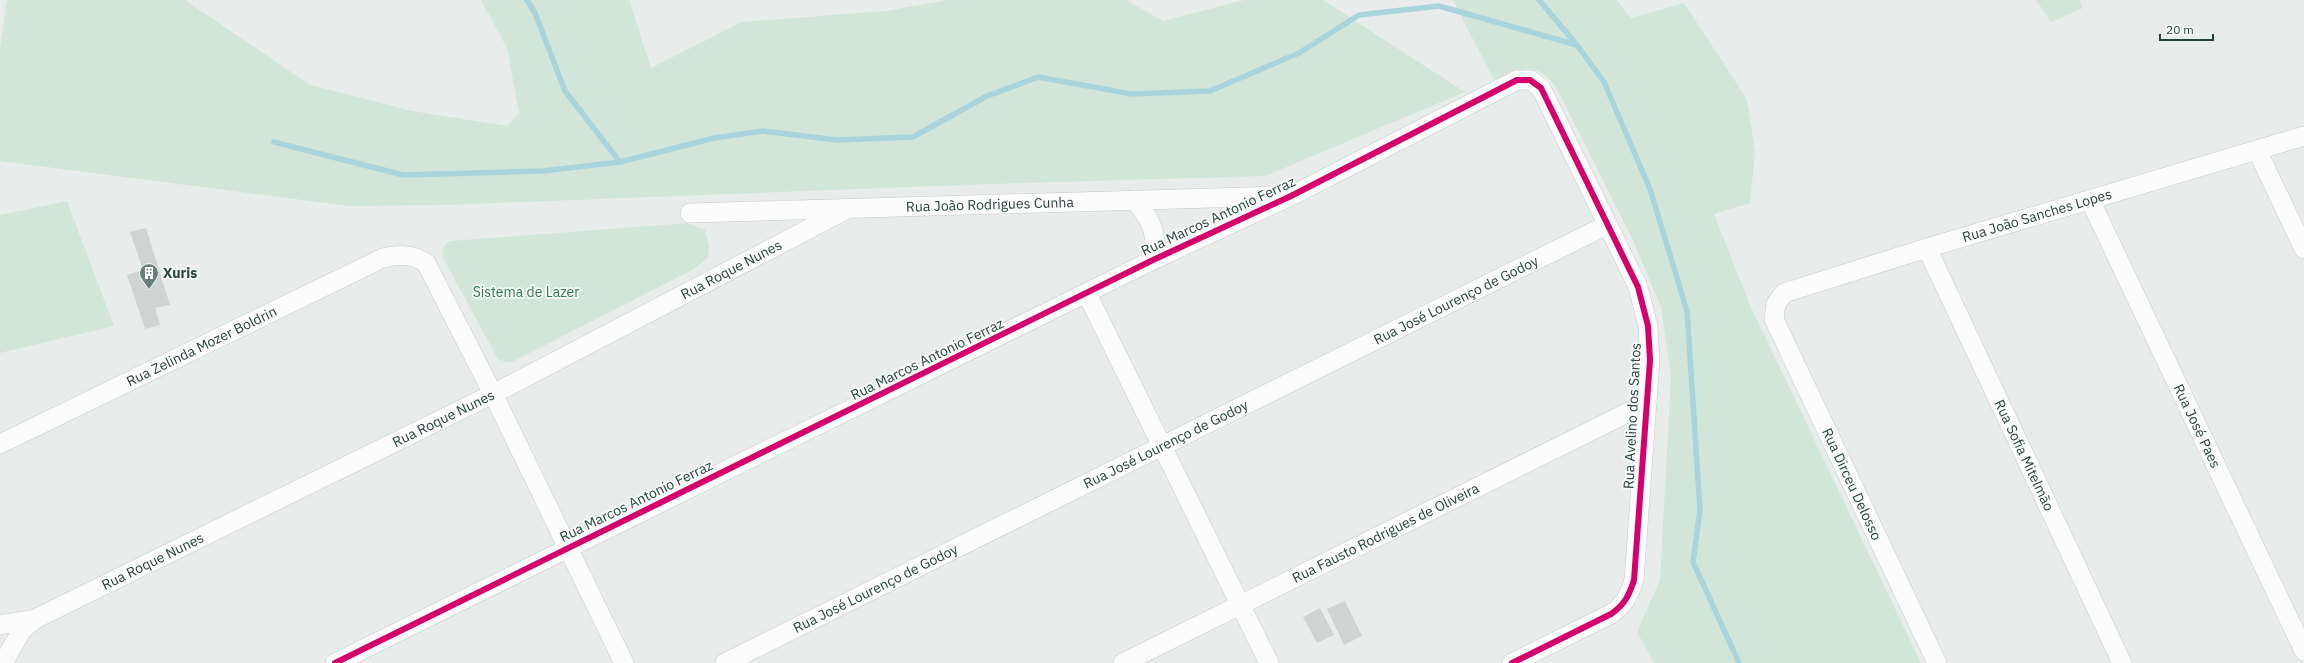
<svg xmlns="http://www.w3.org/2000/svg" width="2304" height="663" viewBox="0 0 2304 663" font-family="'IBM Plex Sans',sans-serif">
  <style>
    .green { fill: #d1e6d8 }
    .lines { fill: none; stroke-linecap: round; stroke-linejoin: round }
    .stream { stroke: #a9d4db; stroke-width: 5.5 }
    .building { fill: #cfd4d2 }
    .minor-casing { stroke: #c5cac8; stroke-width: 20 }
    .minor { stroke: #fcfcfc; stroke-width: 19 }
    .cycleway-casing { stroke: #f7fbf9; stroke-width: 8 }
    .cycleway { stroke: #d6006c; stroke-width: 6 }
    .labels { text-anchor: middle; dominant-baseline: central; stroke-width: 3.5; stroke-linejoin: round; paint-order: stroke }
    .street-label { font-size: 14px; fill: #24423a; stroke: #f7fbf9 }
    .poi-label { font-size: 14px; font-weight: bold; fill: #24423a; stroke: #f7fbf9; text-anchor: start }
    .park-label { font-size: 14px; fill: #2d7a4b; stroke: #f7fbf9 }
  </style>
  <rect width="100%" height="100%" fill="#e8edeb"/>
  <!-- green -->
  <path class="green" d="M 7,0 L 185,0 L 310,85 L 412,111 L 507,126 L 519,113 L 507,48 L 481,0 L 629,0 L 651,68 L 742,22 L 885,11 L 948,0 L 1126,0 L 1163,21 L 1244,0 L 1323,0 L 1465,92 L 1265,176 L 961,185 L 445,205 L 349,206 L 0,161 L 0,48 Z
    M 1453,0 L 1617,0 L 1631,18 L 1684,3 L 1747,99 L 1755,152 L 1750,203 L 1714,214 L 1750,305 L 1921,663 L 1654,663 L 1637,632 L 1660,580 L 1671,378 L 1661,307 L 1632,238 L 1557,89 C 1536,60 1523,68 1494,80 Z
    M 2036,0 L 2079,0 L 2083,8 L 2051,22 Z
    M 67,201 L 114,326 L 0,353 L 0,215 Z
    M 688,223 L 705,230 L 709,245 L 708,257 L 694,269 L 512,362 L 506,362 L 498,359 L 443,258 C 442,249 443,245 451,241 Z"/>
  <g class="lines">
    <!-- stream -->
    <path class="stream" d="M 527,0 L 535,13 L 565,91 L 620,162
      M 1539,0 L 1577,45 L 1604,82 L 1650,189 L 1687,311 L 1700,510 L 1693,562 L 1739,663
      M 274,142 L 403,175 L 543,171 L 620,162 L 714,138 L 763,131 L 837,140 L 913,137 L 987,96 L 1038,77 L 1132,94 L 1210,91 L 1299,53 L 1359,15 L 1439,6 L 1577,45"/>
  </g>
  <!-- building -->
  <path class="building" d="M 146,228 L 170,305 L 155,308 L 160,325 L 145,329 L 127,275 L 143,270 L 130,232 Z
    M 1345,601 L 1362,636 L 1344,645 L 1327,609 Z
    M 1320,608 L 1334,635 L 1317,643 L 1303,617 Z"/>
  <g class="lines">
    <!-- minor casing -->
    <g class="minor-casing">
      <g id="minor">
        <path d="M 2257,150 L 2304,249"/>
        <path d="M 1134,200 C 1151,218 1159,235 1153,260"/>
        <path id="s1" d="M 2090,200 L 2304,651"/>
        <path id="s2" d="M 690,213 L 1282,196"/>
        <path id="s3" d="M 1927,248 L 2122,663"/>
        <path d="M 1087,294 L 1269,663"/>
        <path id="s4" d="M 0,444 L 383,258 C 399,254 412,254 426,263 L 493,394 L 624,663"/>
        <path id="s5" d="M 35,619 L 493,394 L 847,209"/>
        <path d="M 0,625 L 35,619 L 22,630 L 3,663"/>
        <path d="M 335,663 L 1153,260 L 1291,196 L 1517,80 L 1530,80 L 1541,88 L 1638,287 L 1648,326 L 1650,360 L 1634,580 C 1629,596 1624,605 1611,614 L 1512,663"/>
        <path id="s6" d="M 725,663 L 1607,225"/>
        <path id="s7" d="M 1123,663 L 1647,403"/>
        <path id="s8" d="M 1937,663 L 1774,319 L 1776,304 L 1784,293 L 1927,248 L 2304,136"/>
      </g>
    </g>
    <!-- minor -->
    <use href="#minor" class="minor"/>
    <!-- cycleway casing -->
    <g class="cycleway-casing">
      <path id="cycleway" d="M 335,663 L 1153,260 L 1291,196 L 1517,80 L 1530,80 L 1541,88 L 1638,287 L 1648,326 L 1650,360 L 1634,580 C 1629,596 1624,605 1611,614 L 1512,663"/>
    </g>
    <!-- cycleway -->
    <use href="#cycleway" class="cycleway"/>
  </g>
  <!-- icons -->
  <defs>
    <g id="building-pin" transform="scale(1)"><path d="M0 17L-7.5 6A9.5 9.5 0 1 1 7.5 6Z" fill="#697e78" stroke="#f7fbf9"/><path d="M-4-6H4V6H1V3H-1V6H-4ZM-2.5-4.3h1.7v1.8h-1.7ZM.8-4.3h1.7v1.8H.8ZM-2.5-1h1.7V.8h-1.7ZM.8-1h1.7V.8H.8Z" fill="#fff"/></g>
  </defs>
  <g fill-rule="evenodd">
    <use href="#building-pin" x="149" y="273"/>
  </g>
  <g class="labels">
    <!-- street labels -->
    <g class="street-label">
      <text stroke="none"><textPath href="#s2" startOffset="300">Rua João Rodrigues Cunha</textPath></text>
      <text stroke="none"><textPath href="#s8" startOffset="674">Rua João Sanches Lopes</textPath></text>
      <text transform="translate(1218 216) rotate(-25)">Rua Marcos Antonio Ferraz</text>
      <text stroke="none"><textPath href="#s5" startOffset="779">Rua Roque Nunes</textPath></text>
      <text stroke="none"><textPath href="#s6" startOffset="816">Rua José Lourenço de Godoy</textPath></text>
      <text stroke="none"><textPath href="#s4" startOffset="224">Rua Zelinda Mozer Boldrin</textPath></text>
      <text transform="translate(927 359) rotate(-26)">Rua Marcos Antonio Ferraz</text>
      <text transform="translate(1632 416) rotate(-87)">Rua Avelino dos Santos</text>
      <text stroke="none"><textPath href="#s5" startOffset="455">Rua Roque Nunes</textPath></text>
      <text stroke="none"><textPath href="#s1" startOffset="250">Rua José Paes</textPath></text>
      <text stroke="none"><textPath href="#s6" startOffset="492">Rua José Lourenço de Godoy</textPath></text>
      <text stroke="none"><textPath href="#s3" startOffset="229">Rua Sofia Mitelmão</textPath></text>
      <text transform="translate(1852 484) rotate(65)">Rua Dirceu Delosso</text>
      <text transform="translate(636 501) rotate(-26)">Rua Marcos Antonio Ferraz</text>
      <text stroke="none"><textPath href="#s7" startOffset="293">Rua Fausto Rodrigues de Oliveira</textPath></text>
      <text stroke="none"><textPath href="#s5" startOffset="131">Rua Roque Nunes</textPath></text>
      <text stroke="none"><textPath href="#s6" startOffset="168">Rua José Lourenço de Godoy</textPath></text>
    </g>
    <!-- poi labels -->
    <g class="poi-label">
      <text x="163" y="273">Xuris</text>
    </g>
    <!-- park labels -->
    <g class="park-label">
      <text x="526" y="292">Sistema de Lazer</text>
    </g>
  </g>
  <!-- scale -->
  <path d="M2160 34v6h53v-6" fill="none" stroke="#24423a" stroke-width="2"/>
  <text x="2166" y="34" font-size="12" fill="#24423a" stroke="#f7fbf9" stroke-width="3" paint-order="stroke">20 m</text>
</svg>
